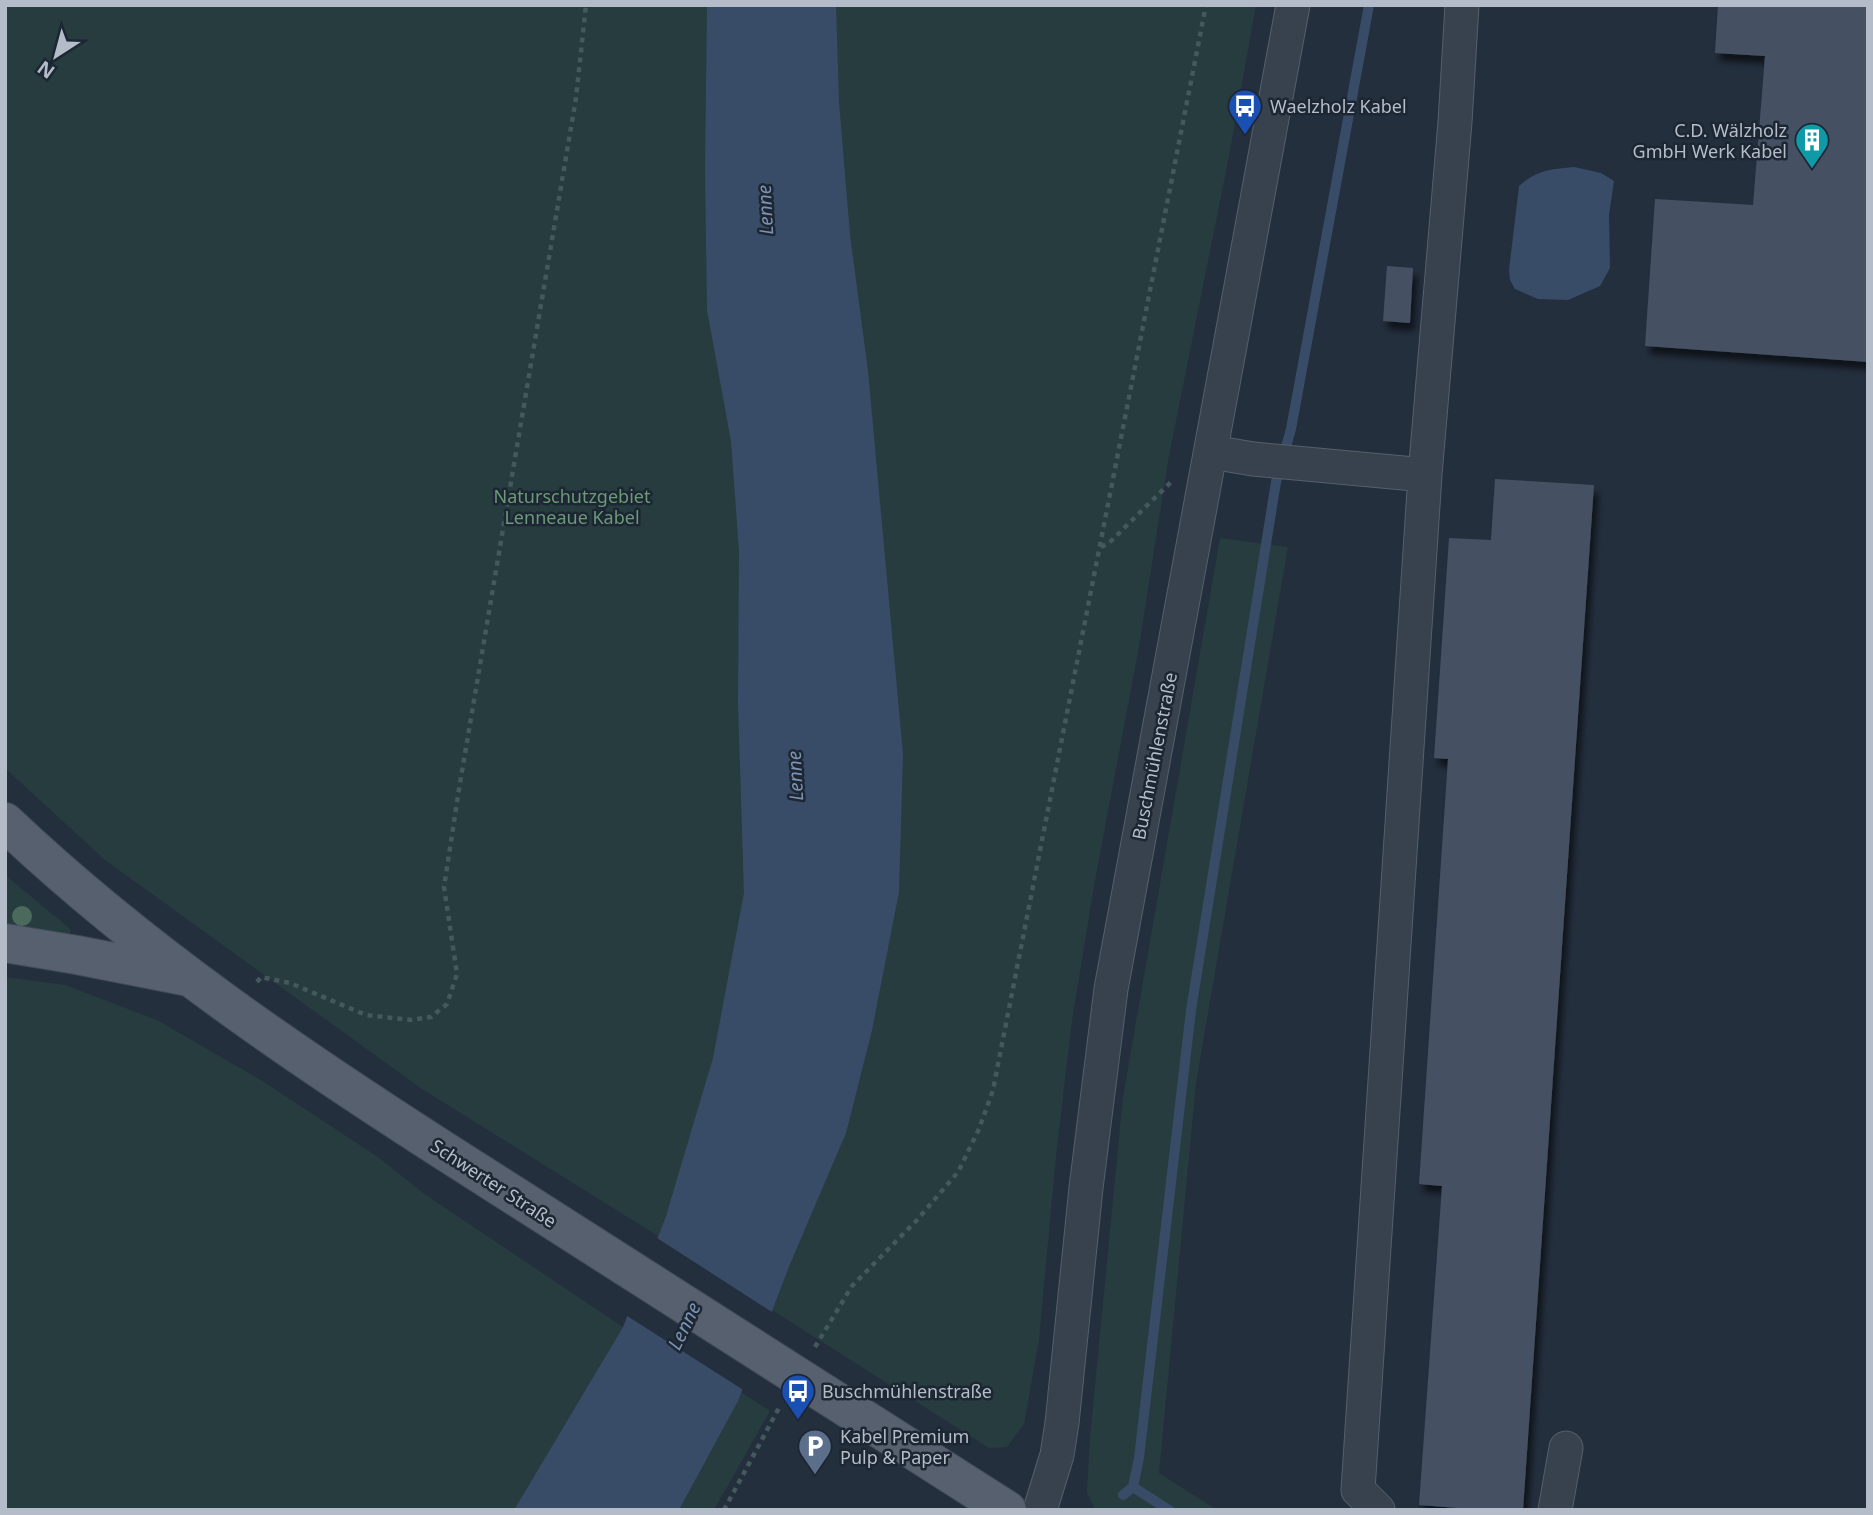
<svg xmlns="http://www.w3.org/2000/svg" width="1873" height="1515" viewBox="0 0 1873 1515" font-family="'Noto Sans',sans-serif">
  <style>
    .green { fill: #263c3f }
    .water { fill: #394c67 }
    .pier { fill: #242f3e }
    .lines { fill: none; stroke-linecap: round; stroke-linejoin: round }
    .stream { stroke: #394c67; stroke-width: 10 }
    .building { fill: #455162; filter: url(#shadow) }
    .minor-casing { stroke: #565f6c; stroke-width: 35 }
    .major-casing { stroke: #414a57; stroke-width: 40 }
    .path { stroke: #44595c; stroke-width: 4.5; stroke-dasharray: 5 5; stroke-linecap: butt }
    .minor { stroke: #38414e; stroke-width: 33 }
    .major { stroke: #56606e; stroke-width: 38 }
    .major-bridge-casing { stroke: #414a57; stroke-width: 40; stroke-linecap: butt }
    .major-bridge { stroke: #56606e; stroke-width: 38 }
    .tree { fill: #4b6a5d }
    .labels { text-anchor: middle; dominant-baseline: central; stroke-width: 5; stroke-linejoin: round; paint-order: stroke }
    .poi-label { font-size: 18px; fill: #b4bcc9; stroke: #1d2633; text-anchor: start }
    .park-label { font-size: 18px; fill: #6b9a76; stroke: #1d2633 }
    .street-label { font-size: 18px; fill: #b4bcc9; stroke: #1d2633 }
    .water-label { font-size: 19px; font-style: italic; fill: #7c92b1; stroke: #1d2633 }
  </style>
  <defs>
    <filter id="shadow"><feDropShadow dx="4.5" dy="8" stdDeviation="3.5" flood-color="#0009"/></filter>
  </defs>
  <rect width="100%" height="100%" fill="#242f3e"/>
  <!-- green -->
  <path class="green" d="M 5,5 L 1256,5 L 1229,156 L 1168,461 L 1139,647 L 1094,886 L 1072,1021 L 1056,1156 L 1039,1340 L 1024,1424 L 1007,1447 L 989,1448 L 772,1310 L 782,1285 L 667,1213 L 658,1236 L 422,1089 L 105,860 L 5,768 Z
    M 1220,538 L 1288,547 L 1196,1083 L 1159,1473 L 1217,1510 L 1095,1510 L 1087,1492 L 1090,1437 L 1123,1097 Z
    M 5,875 L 68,927 L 71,930 L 69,937 L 5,929 Z
    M 5,977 L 65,985 L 157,1020 L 264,1082 L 378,1157 L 423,1193 L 623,1327 L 514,1510 L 5,1510 Z
    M 741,1392 L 770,1411 L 714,1510 L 679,1510 Z"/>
  <!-- water -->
  <path class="water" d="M 707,5 L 836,5 L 839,102 L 850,235 L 868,371 L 903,754 L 899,892 L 872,1030 L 846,1133 L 790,1264 L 738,1401 L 679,1510 L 514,1510 L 623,1327 L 666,1216 L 713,1058 L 744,893 L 738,703 L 739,551 L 731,441 L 707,310 L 705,170 Z
    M 1574,167 L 1601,173 L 1614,181 L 1609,215 L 1610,268 L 1600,286 L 1568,300 L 1538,299 L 1515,289 L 1510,280 L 1509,270 L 1519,186 C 1536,170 1552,169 1574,167 Z"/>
  <!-- pier -->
  <path class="pier" d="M 654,1236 L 775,1314 L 745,1391 L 624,1314 Z"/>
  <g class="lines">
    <!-- stream -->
    <path class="stream" d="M 1133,1487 L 1139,1458 L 1191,1010 L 1276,482 L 1291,429 L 1369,5
      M 1123,1495 L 1133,1487 L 1169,1510"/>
  </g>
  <!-- building -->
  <path class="building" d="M 1718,5 L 1868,5 L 1868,362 L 1645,346 L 1655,199 L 1753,205 L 1765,56 L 1715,53 Z
    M 1387,266 L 1413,268 L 1410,323 L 1383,321 Z
    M 1495,479 L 1594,485 L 1523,1510 L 1484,1510 L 1419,1505 L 1442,1186 L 1419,1184 L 1448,759 L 1434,758 L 1449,538 L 1491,540 Z"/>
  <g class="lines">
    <!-- minor casing -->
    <g class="minor-casing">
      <path id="minor" d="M 1212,452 L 1253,459 L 1425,475
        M 1040,1510 L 1057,1455 L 1062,1423 L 1086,1188 L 1111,989 L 1293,5
        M 1378,1510 L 1358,1490 L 1425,475 L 1455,122 L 1462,5
        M 1555,1510 L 1566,1448"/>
    </g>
    <!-- major casing -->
    <g class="major-casing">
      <path id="major" d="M 5,822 C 142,952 299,1058 457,1159
        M 5,943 L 77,955 L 184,976
        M 952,1475 L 1007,1510"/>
    </g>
    <!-- path -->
    <path class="path" d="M 1101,547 L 1109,543 L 1171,482
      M 257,982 L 261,977 L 290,983 L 366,1015 L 411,1020 L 431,1017 L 447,1004 L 457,974 L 444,887 L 459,789 L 576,98 L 586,5
      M 815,1347 L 852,1286 L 917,1220 L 958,1172 L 979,1129 L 993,1090 L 1206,5
      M 724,1510 L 780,1406"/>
    <!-- minor -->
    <use href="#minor" class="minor"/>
    <!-- major -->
    <use href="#major" class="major"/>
    <!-- major-bridge casing -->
    <g class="major-bridge-casing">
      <path id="major-bridge" d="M 457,1159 L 952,1475"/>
    </g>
    <!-- major-bridge -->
    <use href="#major-bridge" class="major-bridge"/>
  </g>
  <!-- trees -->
  <circle class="tree" cx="22" cy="916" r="10"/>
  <!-- icons -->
  <defs>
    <g id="bus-pin" transform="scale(1.75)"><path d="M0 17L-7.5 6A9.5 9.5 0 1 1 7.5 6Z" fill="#1a4fb4" stroke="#1d2633"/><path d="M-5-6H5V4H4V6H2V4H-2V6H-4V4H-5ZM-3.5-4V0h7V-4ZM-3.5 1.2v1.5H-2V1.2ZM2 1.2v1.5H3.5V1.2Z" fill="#fff"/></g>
    <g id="building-pin" transform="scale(1.75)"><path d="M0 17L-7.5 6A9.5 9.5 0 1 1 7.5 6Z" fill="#0f9aa8" stroke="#1d2633"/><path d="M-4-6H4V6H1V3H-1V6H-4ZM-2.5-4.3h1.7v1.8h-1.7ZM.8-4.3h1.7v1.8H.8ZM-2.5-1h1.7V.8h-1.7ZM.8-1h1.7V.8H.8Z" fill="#fff"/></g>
    <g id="parking-pin" transform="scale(1.75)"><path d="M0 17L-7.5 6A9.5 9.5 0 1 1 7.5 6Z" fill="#5c6f8a" stroke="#1d2633"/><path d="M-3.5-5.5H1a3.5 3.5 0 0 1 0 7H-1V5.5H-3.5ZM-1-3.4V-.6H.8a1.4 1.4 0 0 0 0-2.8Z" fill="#fff"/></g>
  </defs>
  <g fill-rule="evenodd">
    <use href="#bus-pin" x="1245" y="106"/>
    <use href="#building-pin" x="1812" y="140"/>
    <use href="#bus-pin" x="798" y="1391"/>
    <use href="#parking-pin" x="815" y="1446"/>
  </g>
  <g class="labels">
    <!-- poi labels -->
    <g class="poi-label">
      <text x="1270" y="106">Waelzholz Kabel</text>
      <text x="1787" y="130" text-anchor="end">C.D. Wälzholz<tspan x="1787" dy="21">GmbH Werk Kabel</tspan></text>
      <text x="822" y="1391">Buschmühlenstraße</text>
      <text x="840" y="1436">Kabel Premium<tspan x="840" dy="21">Pulp &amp; Paper</tspan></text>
    </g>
    <!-- park labels -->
    <g class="park-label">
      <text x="572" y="496">Naturschutzgebiet<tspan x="572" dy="21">Lenneaue Kabel</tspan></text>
    </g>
    <!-- street labels -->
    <g class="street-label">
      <text transform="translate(1154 756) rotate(-79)">Buschmühlenstraße</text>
      <text transform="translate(494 1183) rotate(33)">Schwerter Straße</text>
    </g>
    <!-- water labels -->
    <g class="water-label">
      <text transform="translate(765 210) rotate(-93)">Lenne</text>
      <text transform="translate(795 776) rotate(-93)">Lenne</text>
      <text transform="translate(684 1326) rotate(-64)">Lenne</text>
    </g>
  </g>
  <!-- border -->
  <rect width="1873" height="1515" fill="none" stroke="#b4bcc9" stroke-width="14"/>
  <!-- north arrow -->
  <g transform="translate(56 56) rotate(216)" stroke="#1d2633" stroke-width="5" paint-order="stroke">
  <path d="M0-5L12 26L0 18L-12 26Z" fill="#b4bcc9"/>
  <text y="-10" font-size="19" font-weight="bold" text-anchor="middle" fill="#b4bcc9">N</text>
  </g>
</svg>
